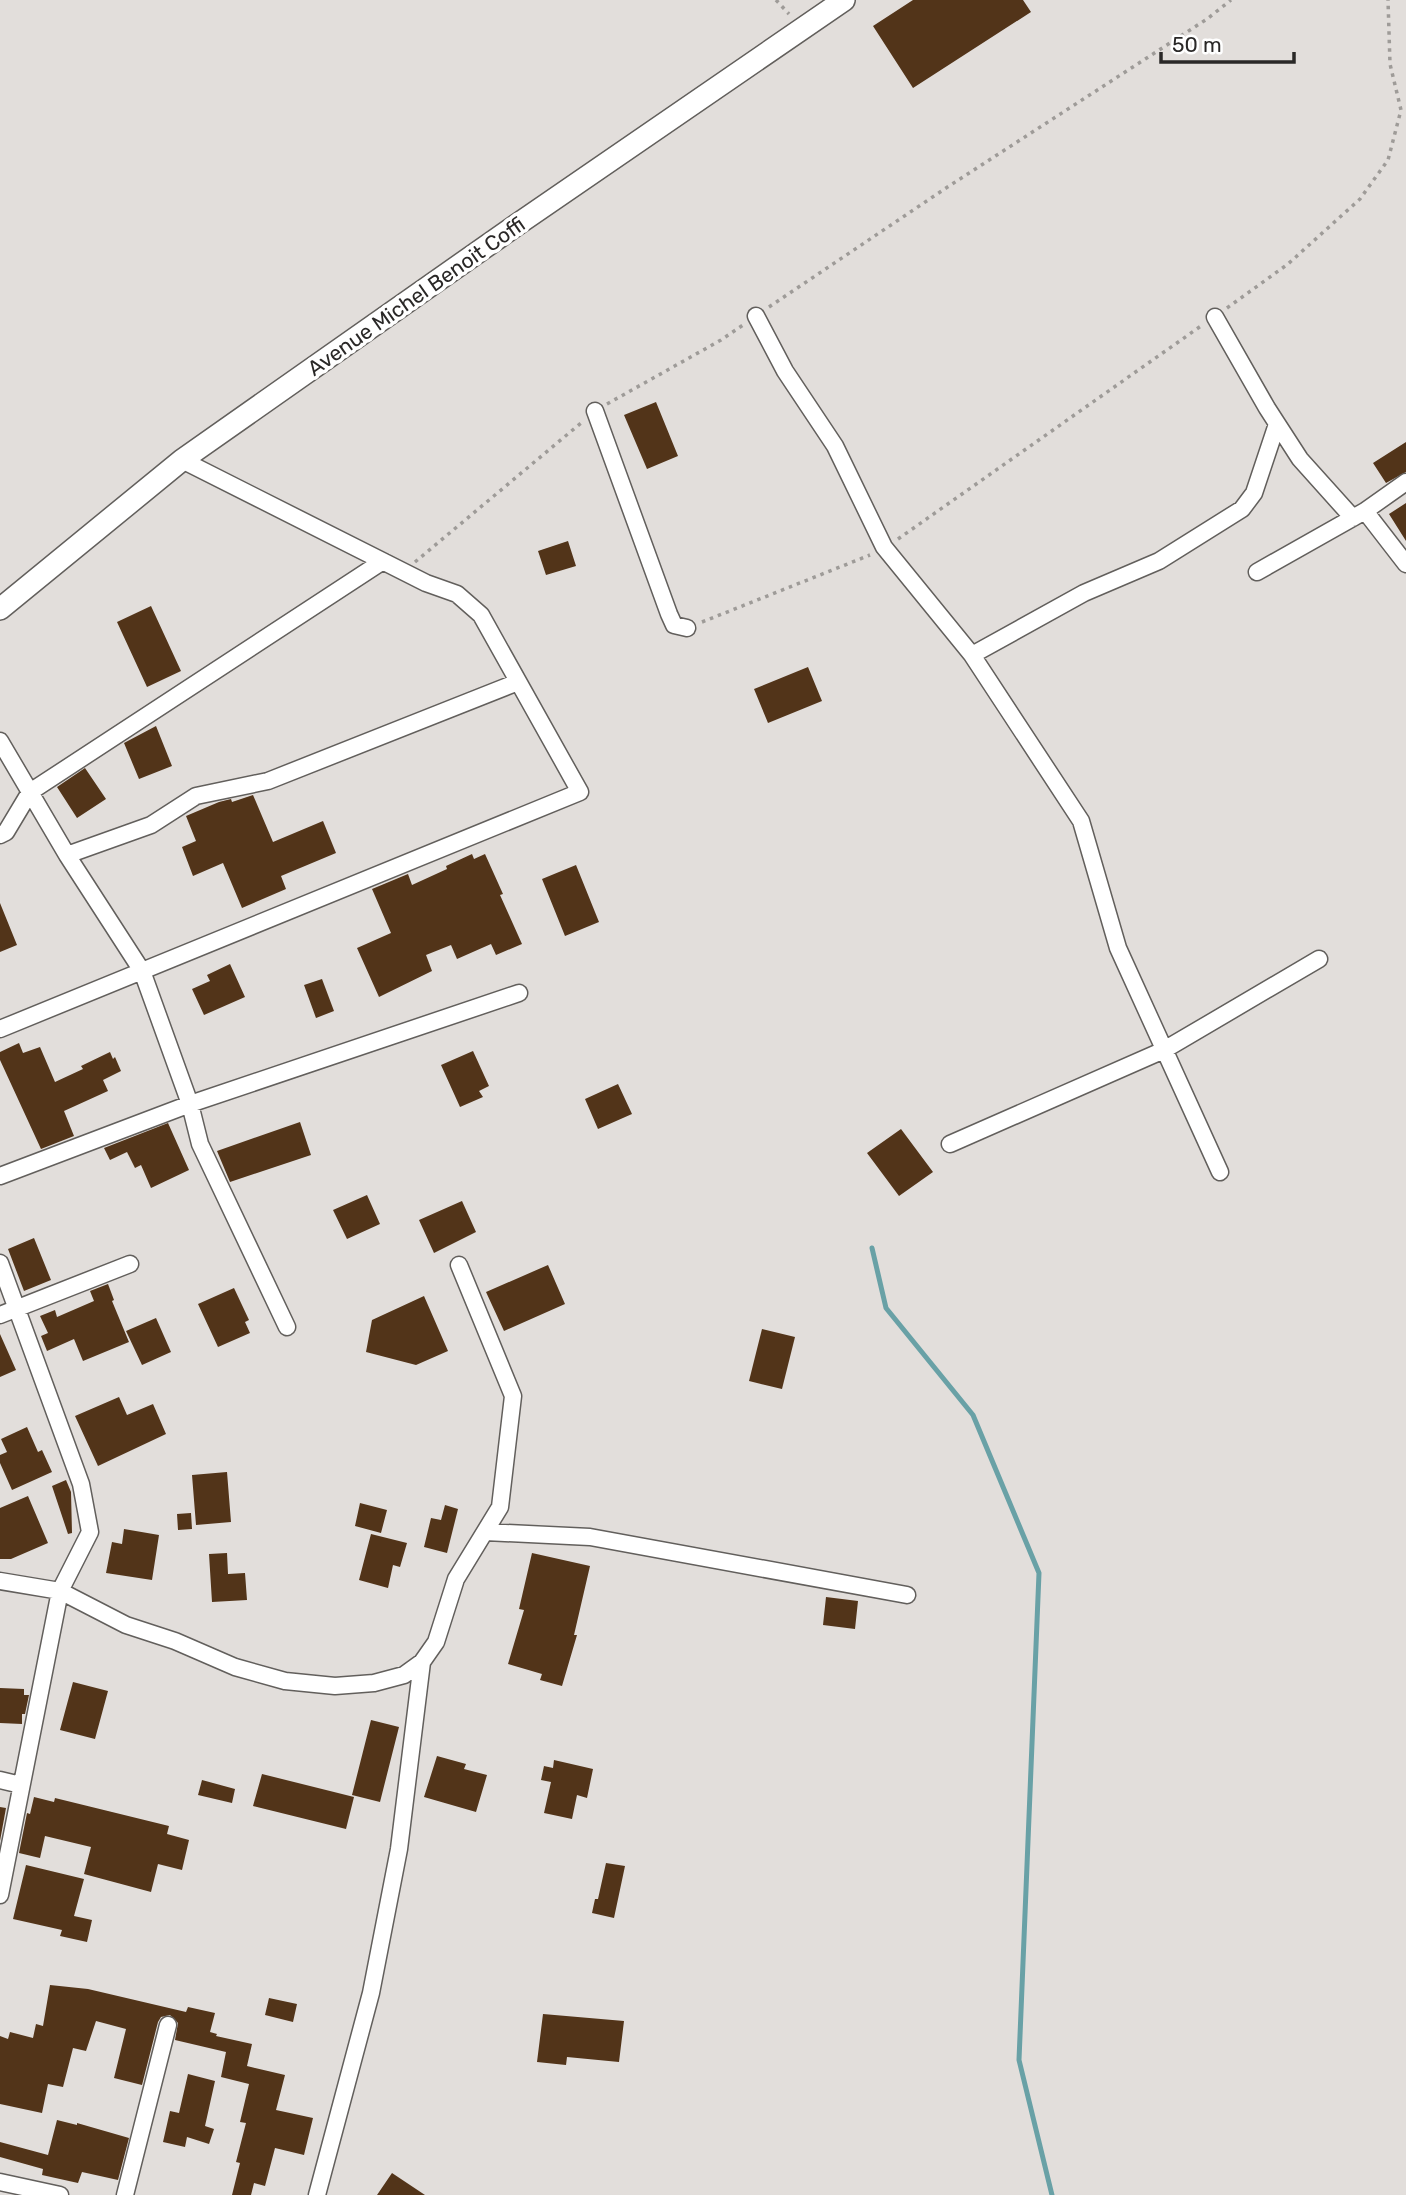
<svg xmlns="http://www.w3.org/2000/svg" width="1406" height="2195" viewBox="0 0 1406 2195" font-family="Rubik,sans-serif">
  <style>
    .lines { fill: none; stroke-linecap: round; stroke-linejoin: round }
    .stream { stroke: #69a1a6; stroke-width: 5 }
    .building { fill: #523419 }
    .minor-casing { stroke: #625f5c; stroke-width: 19 }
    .tertiary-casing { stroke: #625f5c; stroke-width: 24 }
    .path { stroke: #9e9b98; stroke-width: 3.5; stroke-dasharray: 3.5 5; stroke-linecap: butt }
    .minor { stroke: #fff; stroke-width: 16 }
    .tertiary { stroke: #fff; stroke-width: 21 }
    .labels { text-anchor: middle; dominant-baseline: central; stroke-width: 7; stroke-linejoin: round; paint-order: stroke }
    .street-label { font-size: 21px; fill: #2a2827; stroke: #fff }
  </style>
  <rect width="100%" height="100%" fill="#e2dedb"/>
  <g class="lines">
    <!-- stream -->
    <path class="stream" d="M 872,1248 L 886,1308 L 973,1415 L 1039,1573 L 1019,2060 L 1052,2195"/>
  </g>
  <!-- building -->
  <path class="building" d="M 913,0 L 1023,0 L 1031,12 L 913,88 L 873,26 Z
    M 656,402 L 678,456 L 647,469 L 624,415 Z
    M 1406,442 L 1406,472 L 1386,483 L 1373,463 Z
    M 1406,503 L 1406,541 L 1389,514 Z
    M 568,541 L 576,566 L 546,575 L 538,551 Z
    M 151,606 L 181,671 L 147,687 L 117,622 Z
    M 808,667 L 822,701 L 768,723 L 754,689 Z
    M 156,726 L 172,766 L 139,779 L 124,743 Z
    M 85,768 L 106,799 L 77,818 L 57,787 Z
    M 253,795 L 273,842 L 323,821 L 336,853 L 281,876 L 286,889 L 242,908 L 223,863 L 193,876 L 182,847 L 196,841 L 186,816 L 219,802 L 231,799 L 232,802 Z
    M 472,854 L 474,859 L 485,854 L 503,894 L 500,895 L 522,944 L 496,955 L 491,944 L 457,959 L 451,945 L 426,955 L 432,971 L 379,997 L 357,948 L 391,933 L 372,889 L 408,874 L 412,885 L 447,869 L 446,866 Z
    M 576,865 L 599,922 L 565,936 L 542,879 Z
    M 0,903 L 17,945 L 0,952 Z
    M 230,964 L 245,997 L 204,1015 L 192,989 L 210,981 L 207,975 Z
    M 322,979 L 334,1011 L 316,1018 L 304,985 Z
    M 19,1043 L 23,1053 L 40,1047 L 55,1082 L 83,1069 L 81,1066 L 110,1052 L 113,1059 L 115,1057 L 121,1071 L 103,1080 L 108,1091 L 64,1111 L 74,1136 L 41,1149 L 0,1060 L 0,1052 Z
    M 473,1051 L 489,1086 L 479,1091 L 483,1097 L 460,1107 L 441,1065 Z
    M 618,1084 L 632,1114 L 598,1129 L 585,1099 Z
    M 300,1122 L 311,1155 L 230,1182 L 217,1151 Z
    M 168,1123 L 189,1170 L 151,1188 L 141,1165 L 135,1168 L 127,1152 L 110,1160 L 104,1148 Z
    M 901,1129 L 933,1172 L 899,1196 L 867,1153 Z
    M 367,1195 L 380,1224 L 347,1239 L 333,1210 Z
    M 462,1201 L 476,1232 L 434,1253 L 419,1220 Z
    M 34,1238 L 51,1280 L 24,1291 L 8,1249 Z
    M 548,1265 L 565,1304 L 504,1331 L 486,1292 Z
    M 108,1284 L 114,1300 L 112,1301 L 129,1342 L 83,1361 L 74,1339 L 47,1351 L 41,1336 L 48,1333 L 40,1316 L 55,1310 L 57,1317 L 94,1301 L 90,1291 Z
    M 234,1288 L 249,1320 L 245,1322 L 250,1333 L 218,1347 L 198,1304 Z
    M 424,1296 L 448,1351 L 416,1365 L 366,1352 L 372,1320 Z
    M 156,1318 L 171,1352 L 142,1365 L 126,1331 Z
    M 762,1329 L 795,1337 L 782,1389 L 749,1381 Z
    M 0,1334 L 16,1370 L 0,1377 Z
    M 119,1397 L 127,1415 L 153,1404 L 166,1434 L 98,1466 L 75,1416 Z
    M 27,1427 L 38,1452 L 42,1450 L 52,1472 L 12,1490 L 0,1463 L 0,1455 L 7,1452 L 1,1439 Z
    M 227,1472 L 231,1522 L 196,1525 L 192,1475 Z
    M 66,1480 L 71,1492 L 72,1533 L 68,1534 L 52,1486 Z
    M 28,1496 L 48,1543 L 11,1559 L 0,1559 L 0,1508 Z
    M 360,1503 L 387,1510 L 381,1533 L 355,1526 Z
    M 445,1505 L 458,1509 L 447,1553 L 424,1547 L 431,1518 L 441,1520 Z
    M 191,1513 L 192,1529 L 178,1530 L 177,1514 Z
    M 124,1529 L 159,1535 L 152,1580 L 106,1573 L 112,1542 L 122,1544 Z
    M 371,1534 L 407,1543 L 400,1567 L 393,1565 L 388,1588 L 359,1580 Z
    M 227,1553 L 228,1574 L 245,1573 L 247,1600 L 212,1602 L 209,1554 Z
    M 532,1553 L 590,1566 L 574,1635 L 577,1635 L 562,1686 L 540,1680 L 542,1674 L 508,1664 L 524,1610 L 519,1609 Z
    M 826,1597 L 858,1601 L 855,1629 L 823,1625 Z
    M 73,1682 L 108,1691 L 95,1739 L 60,1730 Z
    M 0,1688 L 24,1689 L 24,1695 L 29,1695 L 25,1714 L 22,1714 L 22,1724 L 0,1723 Z
    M 371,1720 L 399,1727 L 380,1802 L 352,1795 Z
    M 437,1756 L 466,1764 L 464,1769 L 487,1775 L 476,1812 L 424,1797 Z
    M 554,1760 L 593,1769 L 587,1798 L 577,1795 L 572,1819 L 544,1813 L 551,1782 L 541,1780 L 544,1766 L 553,1768 Z
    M 262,1774 L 354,1797 L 346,1829 L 253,1806 Z
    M 202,1780 L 235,1789 L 232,1803 L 198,1795 Z
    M 34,1797 L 54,1802 L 55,1798 L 169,1826 L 167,1834 L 189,1840 L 182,1870 L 158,1864 L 151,1892 L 84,1874 L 91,1847 L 45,1836 L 40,1858 L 19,1853 L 27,1813 L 30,1814 Z
    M 0,1807 L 6,1808 L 0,1841 Z
    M 606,1863 L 625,1866 L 614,1918 L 592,1913 L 595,1899 L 598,1899 Z
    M 26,1865 L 84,1879 L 74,1916 L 92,1920 L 87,1942 L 60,1936 L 62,1930 L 13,1919 Z
    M 50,1985 L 88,1989 L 186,2012 L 188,2007 L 215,2013 L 210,2032 L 217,2034 L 216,2036 L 252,2044 L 247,2066 L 285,2075 L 276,2110 L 313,2118 L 304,2155 L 275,2148 L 265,2186 L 254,2183 L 251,2195 L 232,2195 L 240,2163 L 236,2162 L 246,2123 L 240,2122 L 249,2084 L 221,2077 L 226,2052 L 175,2040 L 178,2023 L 170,2015 L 161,2017 L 158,2022 L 142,2085 L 114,2078 L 126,2029 L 96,2021 L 86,2051 L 73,2048 L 63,2087 L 48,2084 L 42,2113 L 0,2104 L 0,2036 L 8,2039 L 10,2032 L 33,2038 L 36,2024 L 43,2026 Z
    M 269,1998 L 297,2004 L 293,2022 L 265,2015 Z
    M 543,2014 L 624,2021 L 619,2062 L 567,2057 L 566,2065 L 537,2062 Z
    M 188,2074 L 215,2081 L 205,2126 L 214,2129 L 209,2144 L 187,2137 L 185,2147 L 163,2142 L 170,2111 L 179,2113 Z
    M 57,2120 L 77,2125 L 77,2123 L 129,2138 L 118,2180 L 82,2172 L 78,2183 L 42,2175 L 43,2169 L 0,2157 L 0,2142 L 48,2155 Z
    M 392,2173 L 425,2195 L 377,2195 Z"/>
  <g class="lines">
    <!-- minor casing -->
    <g class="minor-casing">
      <path id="minor" d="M 756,316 L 785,371 L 835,446 L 884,547 L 972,655 L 1081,821 L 1118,948 L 1220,1172
        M 1215,317 L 1267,408 L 1300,459 L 1353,518
        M 595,411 L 669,614 L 674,625 L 687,628
        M 1365,511 L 1406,564
        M 1257,572 L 1365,511 L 1406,482
        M 972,655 L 1084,593 L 1159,561 L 1242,509 L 1254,493 L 1277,424
        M 0,741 L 67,855 L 142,971 L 190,1104 L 200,1144 L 287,1327
        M 0,835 L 6,832 L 30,792 L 383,561
        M 67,855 L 151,825 L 196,796 L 268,781 L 518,682
        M 0,1029 L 580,792 L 481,615 L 457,594 L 426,583 L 182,460
        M 950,1144 L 1164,1050 L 1319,959
        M 0,1176 L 190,1104 L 519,993
        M 0,1263 L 81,1484 L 90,1532 L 60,1591 L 0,1895
        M 0,1315 L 130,1264
        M 485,1532 L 590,1537 L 907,1595
        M 0,1581 L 60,1591 L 126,1625 L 175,1641 L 235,1667 L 285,1681 L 335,1686 L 374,1683 L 404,1675 L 422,1662 L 436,1642 L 456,1579 L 500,1507 L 513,1396 L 459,1265
        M 0,1780 L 21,1785
        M 0,2182 L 60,2195
        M 125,2195 L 168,2025
        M 317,2195 L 371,1993 L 399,1849 L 422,1662"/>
    </g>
    <!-- tertiary casing -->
    <g class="tertiary-casing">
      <path id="tertiary" d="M 0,609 L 182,460 L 515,226 L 844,0"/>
    </g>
    <!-- path -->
    <path class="path" d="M 776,0 L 789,14
      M 769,307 L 946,188 L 1207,19 L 1231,0
      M 1227,308 L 1288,264 L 1360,199 L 1388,160 L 1401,110 L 1390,64 L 1388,0
      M 607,404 L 721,340 L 743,325
      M 898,539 L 1201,326
      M 415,562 L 581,423
      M 702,622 L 870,555"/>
    <!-- minor -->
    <use href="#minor" class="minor"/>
    <!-- tertiary -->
    <use href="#tertiary" class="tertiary"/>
  </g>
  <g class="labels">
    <!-- street labels -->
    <g class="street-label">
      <text transform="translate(416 296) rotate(-35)">Avenue Michel Benoit Coffi</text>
    </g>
  </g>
  <!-- scale -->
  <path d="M1161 52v10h133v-10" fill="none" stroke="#2a2827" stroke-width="3.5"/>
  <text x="1172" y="52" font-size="21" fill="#2a2827" stroke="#ffffff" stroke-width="5" paint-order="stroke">50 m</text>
</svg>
